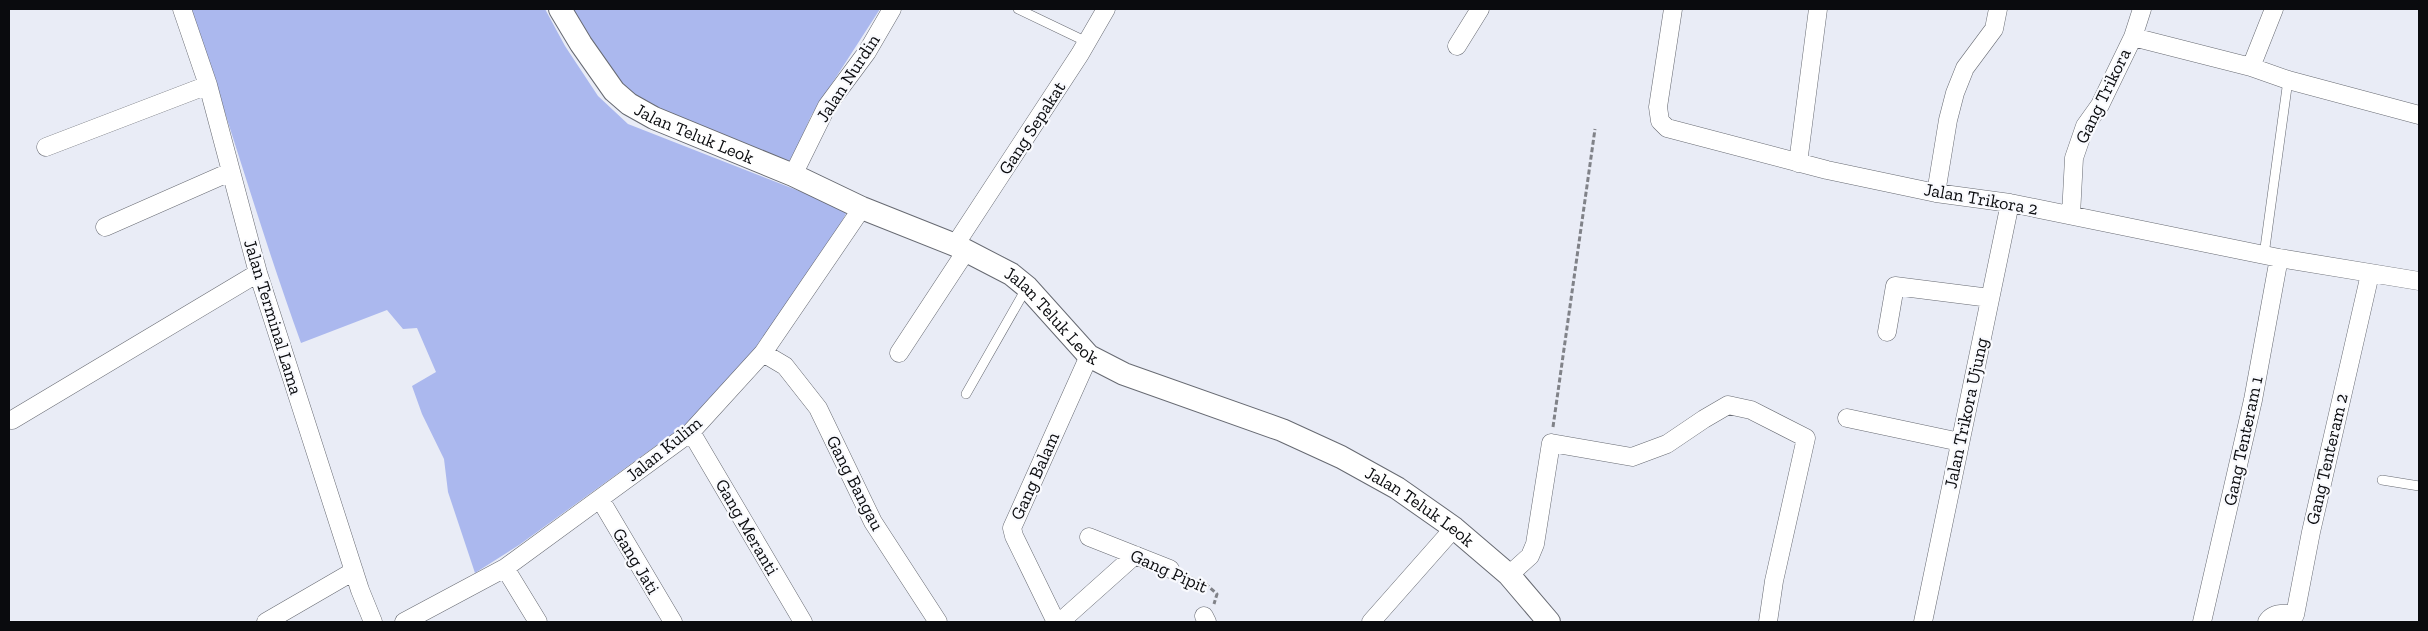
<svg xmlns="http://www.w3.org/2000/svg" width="2428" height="631" viewBox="0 0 2428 631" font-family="'Zilla Slab',serif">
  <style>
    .green { fill: #abb8ee }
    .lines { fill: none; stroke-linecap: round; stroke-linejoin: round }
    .service-casing { stroke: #676a72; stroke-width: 10 }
    .minor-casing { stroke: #676a72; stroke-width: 19 }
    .tertiary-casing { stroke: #676a72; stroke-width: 24 }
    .path { stroke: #808288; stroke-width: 3; stroke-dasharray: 5 2.5; stroke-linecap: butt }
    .service { stroke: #fff; stroke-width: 9 }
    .minor { stroke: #fff; stroke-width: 18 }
    .tertiary { stroke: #fff; stroke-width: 22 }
    .labels { text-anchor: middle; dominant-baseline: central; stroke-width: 4.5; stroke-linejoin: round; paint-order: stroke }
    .street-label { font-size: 18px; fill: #0a0b0e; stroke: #f9fafe }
  </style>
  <rect width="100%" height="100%" fill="#e9ecf6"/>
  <!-- green -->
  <path class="green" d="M 191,9 L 545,9 L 565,46 L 598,96 L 628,124 L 848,210 L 823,256 L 761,342 L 693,419 L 519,545 L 475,573 L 448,492 L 444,459 L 422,414 L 412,386 L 436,372 L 417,328 L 403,329 L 387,310 L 301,343 C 261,233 229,120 191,9 Z
    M 570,9 L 880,9 L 811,116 L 791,162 L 647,103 L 620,85 Z"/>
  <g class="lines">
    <!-- service casing -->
    <g class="service-casing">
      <path id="service" d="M 1018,9 L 1087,42
        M 2264,255 L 2288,80
        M 966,394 L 1027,287
        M 2382,480 L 2419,486"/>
    </g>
    <!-- minor casing -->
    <g class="minor-casing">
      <path id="minor" d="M 182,9 L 208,85 L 258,273 L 360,590 L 373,622
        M 1673,9 L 1658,107 L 1660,121 L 1667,128 L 1827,170 L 1936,193 L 2010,203 L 2279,258 L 2419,281
        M 2133,37 L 2251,67 L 2288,80 L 2419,115
        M 1457,46 L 1480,9
        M 2251,67 L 2274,9
        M 46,147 L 208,85
        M 1798,163 L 1818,9
        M 793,175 L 827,106 L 867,52 L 892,9
        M 1936,193 L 1948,120 L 1955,93 L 1965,68 L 1994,29 L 1998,9
        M 2071,215 L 2074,158 L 2085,126 L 2100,105 L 2133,37 L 2142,9
        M 105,227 L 230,172
        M 955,245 L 1080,54 L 1106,9
        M 1887,332 L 1895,286 L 1990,298
        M 763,353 L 785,366 L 818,408 L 873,522 L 938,622
        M 899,353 L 966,251
        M 1847,418 L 1960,442
        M 12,420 L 258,273
        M 691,432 L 803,622
        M 600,499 L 673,622
        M 1089,537 L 1170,569
        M 505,568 L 538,622
        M 1509,575 L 1530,556 L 1535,544 L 1551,443 L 1632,457 L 1667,444 L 1704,419 L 1728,405 L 1751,410 L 1806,438 L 1774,581 L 1768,622
        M 1204,616 L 1207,622
        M 266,622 L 354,571
        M 404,622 L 505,568 L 691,432 L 763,353 L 862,208
        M 1056,622 L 1014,536 L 1012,528 L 1089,356
        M 1060,622 L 1135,555
        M 1371,622 L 1454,528
        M 1923,622 L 2010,203
        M 2202,622 L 2253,400 L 2279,258
        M 2267,622 C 2273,612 2285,613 2295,615 L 2311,532 L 2370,274"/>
    </g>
    <!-- tertiary casing -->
    <g class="tertiary-casing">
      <g id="tertiary">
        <path id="s1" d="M 560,9 L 581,44 L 614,91 L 629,104 L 654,118 L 793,175 L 862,208 L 955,245 L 1011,274 L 1027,287 L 1089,356 L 1124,374 L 1282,430 L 1341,457 L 1397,488 L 1454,528 L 1509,575 L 1549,622"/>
      </g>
    </g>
    <!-- path -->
    <path class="path" d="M 1553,427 L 1595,129
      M 1184,575 L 1207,585 L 1217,594 L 1214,604"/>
    <!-- service -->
    <use href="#service" class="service"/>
    <!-- minor -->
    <use href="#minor" class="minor"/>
    <!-- tertiary -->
    <use href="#tertiary" class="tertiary"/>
  </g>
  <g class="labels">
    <!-- street labels -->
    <g class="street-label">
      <text transform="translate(848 78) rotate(-57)">Jalan Nurdin</text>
      <text transform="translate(2103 96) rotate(-64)">Gang Trikora</text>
      <text transform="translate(1032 128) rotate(-57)">Gang Sepakat</text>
      <text stroke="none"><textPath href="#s1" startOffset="190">Jalan Teluk Leok</textPath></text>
      <text transform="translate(1981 199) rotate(10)">Jalan Trikora 2</text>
      <text stroke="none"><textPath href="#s1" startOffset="595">Jalan Teluk Leok</textPath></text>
      <text transform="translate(273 317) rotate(73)">Jalan Terminal Lama</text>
      <text transform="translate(1966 413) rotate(-78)">Jalan Trikora Ujung</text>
      <text transform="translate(2243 441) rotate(-78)">Gang Tenteram 1</text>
      <text transform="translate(664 449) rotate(-39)">Jalan Kulim</text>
      <text transform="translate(2327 459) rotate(-77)">Gang Tenteram 2</text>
      <text transform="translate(1035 476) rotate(-66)">Gang Balam</text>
      <text transform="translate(855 483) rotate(63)">Gang Bangau</text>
      <text stroke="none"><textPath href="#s1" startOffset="1015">Jalan Teluk Leok</textPath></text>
      <text transform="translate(747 527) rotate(60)">Gang Meranti</text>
      <text transform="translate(636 561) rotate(59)">Gang Jati</text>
      <text transform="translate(1169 571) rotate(24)">Gang Pipit</text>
    </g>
  </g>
  <!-- border -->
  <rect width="2428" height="631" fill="none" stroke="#0a0b0e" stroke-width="20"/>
</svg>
